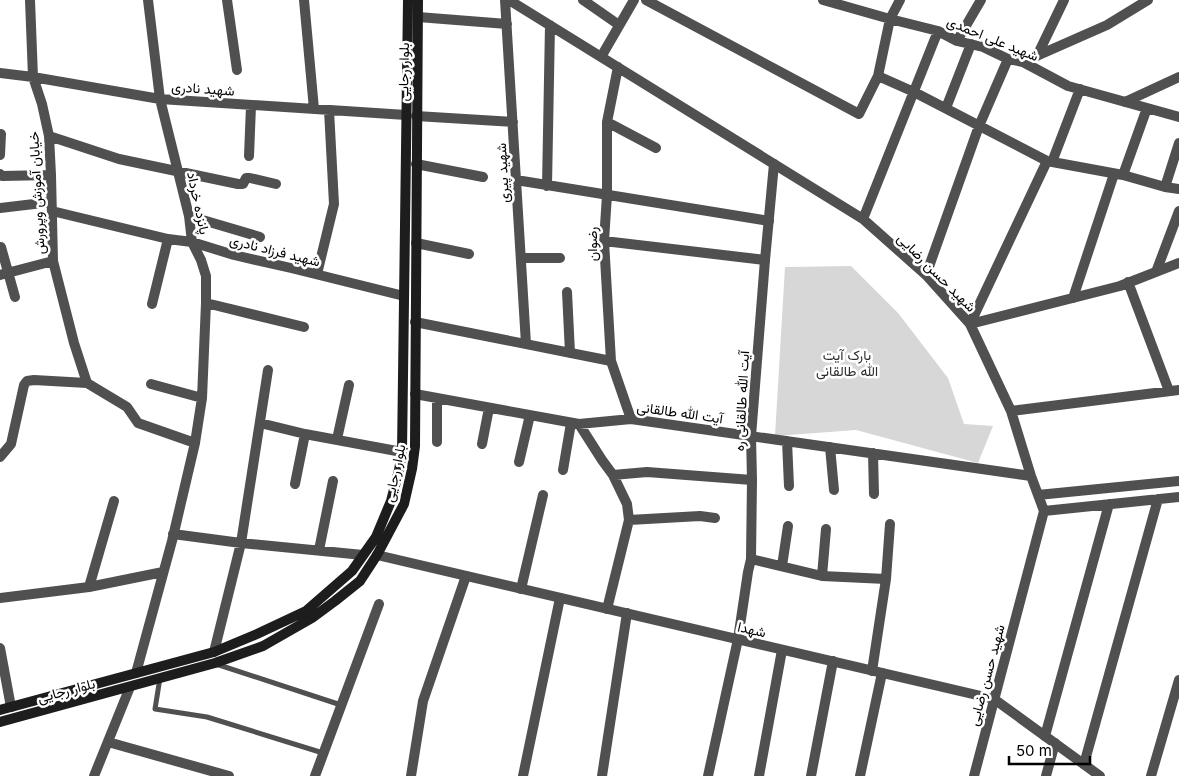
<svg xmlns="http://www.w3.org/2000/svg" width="1179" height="776" viewBox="0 0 1179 776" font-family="Inter,Vazirmatn,sans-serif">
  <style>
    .green { fill: #d7d7d7 }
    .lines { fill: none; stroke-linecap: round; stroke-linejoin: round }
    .service { stroke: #505050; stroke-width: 5 }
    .minor { stroke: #505050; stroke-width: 10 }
    .tertiary { stroke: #505050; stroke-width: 10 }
    .secondary { stroke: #1d1d1d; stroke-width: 10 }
    .labels { text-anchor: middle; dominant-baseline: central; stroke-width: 5; stroke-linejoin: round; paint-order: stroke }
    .street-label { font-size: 14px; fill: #000; stroke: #fff }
    .park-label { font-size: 14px; fill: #2e2e2e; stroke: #fff }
  </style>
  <rect width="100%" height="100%" fill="#fff"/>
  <!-- green -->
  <path class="green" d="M 851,266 L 898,313 L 948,378 L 964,424 L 993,426 L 978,463 L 856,430 L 775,436 L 785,267 Z"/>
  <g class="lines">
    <!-- service -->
    <path class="service" d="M 216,664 L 341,705
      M 160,678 L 155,709 L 207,717 L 323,753"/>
    <!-- minor -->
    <path class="minor" d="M 30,0 L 33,77 L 42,104 L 49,136 L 51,175 L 53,261 L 74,343 L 87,383
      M 227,0 L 237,70
      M 304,0 L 314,109
      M 505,0 L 526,344
      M 509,0 L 863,219 L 926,275 L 970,324 L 1011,411 L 1031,476 L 1044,511 L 974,776
      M 583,0 L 619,25
      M 646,0 L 859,114 L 878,76 L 890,19 L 900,0
      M 823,0 L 890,19 L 938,31 L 957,41 L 983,47 L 1008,59 L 1023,62 L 1068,86 L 1179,117
      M 418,17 L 507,24
      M 957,41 L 981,0
      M 1037,56 L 1064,0
      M 601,57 L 634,0
      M 1023,62 L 1107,25 L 1148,0
      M 618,67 L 607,122 L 607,195 L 604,241 L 611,361 L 631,419
      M 0,73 L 33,77 L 160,99 L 406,115
      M 878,76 L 914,92 L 1047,161 L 1123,175 L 1165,187 L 1179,189
      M 1125,102 L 1179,77
      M 946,108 L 971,44
      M 416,116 L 513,122
      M 607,122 L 656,148
      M 49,136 L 119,159 L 238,184 L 243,184 L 246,178 L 250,178 L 276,184
      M 0,155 L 1,134
      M 249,156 L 251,106
      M 1052,162 L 1080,89
      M 416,164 L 483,177
      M 0,174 L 2,176 L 51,175
      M 1123,175 L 1147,108
      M 516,180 L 769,221
      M 547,186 L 550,25
      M 1165,187 L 1179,143
      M 0,208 L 51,202
      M 52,211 L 168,239 L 192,242 L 234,255 L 291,268 L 404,296
      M 189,216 L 260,237
      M 863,219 L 938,31
      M 604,241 L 765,260
      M 416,243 L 469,254
      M 1,247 L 15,297
      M 521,258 L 560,258
      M 1156,272 L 1179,211
      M 317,274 L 334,204 L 329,110
      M 0,275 L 53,261
      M 926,275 L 979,126 L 1008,59
      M 1128,282 L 1169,391
      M 567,292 L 570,353
      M 1073,298 L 1114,174
      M 206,303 L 304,327
      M 152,304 L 168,239
      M 415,322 L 611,361
      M 970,324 L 1120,286 L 1179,263
      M 970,324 L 1047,161
      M 151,384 L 202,398
      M 415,394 L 579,424 L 631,419 L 1031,476
      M 437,398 L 437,442
      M 1011,411 L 1179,390
      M 260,423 L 305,434 L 402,452
      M 579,424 L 602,460 L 613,475 L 627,504 L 629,520 L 607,609
      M 337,439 L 349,385
      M 787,441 L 789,486
      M 482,444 L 489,408
      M 830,447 L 834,490
      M 873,453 L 874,494
      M 0,457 L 11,444 L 24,385 L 27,381 L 34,380 L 87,383 L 127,407 L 138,423 L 195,443
      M 519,462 L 530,415
      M 563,470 L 571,423
      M 613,475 L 647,472 L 752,480
      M 295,484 L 305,434
      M 1038,495 L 1179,481
      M 1044,511 L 1179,497
      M 629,520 L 700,516 L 715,518
      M 173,534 L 241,543 L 363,555
      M 319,550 L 333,481
      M 751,559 L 822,576 L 886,579
      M 782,566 L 788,526
      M 822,576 L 826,529
      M 89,587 L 114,501
      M 521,589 L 543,495
      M 0,598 L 89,587 L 163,572
      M 0,648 L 11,707
      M 214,652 L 241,543 L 268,370
      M 872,671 L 886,579 L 890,524
      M 136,673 L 172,541 L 195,443 L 202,398 L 206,303 L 206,276 L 201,260 L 192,242 L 189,216 L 160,99 L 148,0
      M 1045,736 L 1109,504
      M 108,742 L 229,776
      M 1084,764 L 1158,499
      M 94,776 L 130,687
      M 315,776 L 379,604
      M 411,776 L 423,701 L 466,576
      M 523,776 L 560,598
      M 602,776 L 627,613
      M 708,776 L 738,639
      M 759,776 L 782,650
      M 811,776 L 833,661
      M 860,776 L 882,673
      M 1046,776 L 1055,743
      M 1151,776 L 1179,680"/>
    <!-- tertiary -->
    <path class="tertiary" d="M 377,555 L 994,699 L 1100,776
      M 738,639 L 748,572 L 751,559 L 752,480 L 751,436 L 765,260 L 774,164"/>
    <!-- secondary -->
    <path class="secondary" d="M 0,710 L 214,652 L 257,634 L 306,611 L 352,571 L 376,537 L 391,501 L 399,470 L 402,452 L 408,0
      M 0,722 L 215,663 L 263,646 L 312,618 L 335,601 L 360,581 L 377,555 L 404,504 L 412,469 L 415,446 L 418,0"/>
  </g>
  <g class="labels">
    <!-- street labels -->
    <g class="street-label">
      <text transform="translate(993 38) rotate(22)">شهید علی احمدی</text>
      <text transform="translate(403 72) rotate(-89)">بلوار رجایی</text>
      <text transform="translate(203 88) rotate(4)">شهید نادری</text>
      <text transform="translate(502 173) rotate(-93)">شهید پیری</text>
      <text transform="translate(36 193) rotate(-93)">خیابان آموزش وپرورش</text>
      <text transform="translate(199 203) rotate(78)">پانزده خرداد</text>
      <text transform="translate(591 244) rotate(-90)">رضوان</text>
      <text transform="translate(275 250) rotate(14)">شهید فرزاد نادری</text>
      <text transform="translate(937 272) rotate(45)">شهید حسن رضایی</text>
      <text transform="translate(741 401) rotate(-87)">آیت الله طالقانی ره</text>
      <text transform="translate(680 412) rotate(8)">آیت الله طالقانی</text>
      <text transform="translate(394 473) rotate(-78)">بلوار رجایی</text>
      <text transform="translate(752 629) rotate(13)">شهدا</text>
      <text transform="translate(986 675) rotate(-75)">شهید حسن رضایی</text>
      <text transform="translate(66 690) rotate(-15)">بلوار رجایی</text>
    </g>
    <!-- park labels -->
    <g class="park-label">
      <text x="847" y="354">پارک آیت<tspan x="847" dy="16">الله طالقانی</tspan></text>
    </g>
  </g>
  <!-- scale -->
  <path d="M1009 756v8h81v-8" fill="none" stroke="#000000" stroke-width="2.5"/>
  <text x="1016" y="756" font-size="15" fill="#000000" stroke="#ffffff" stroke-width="4" paint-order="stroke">50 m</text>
</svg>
